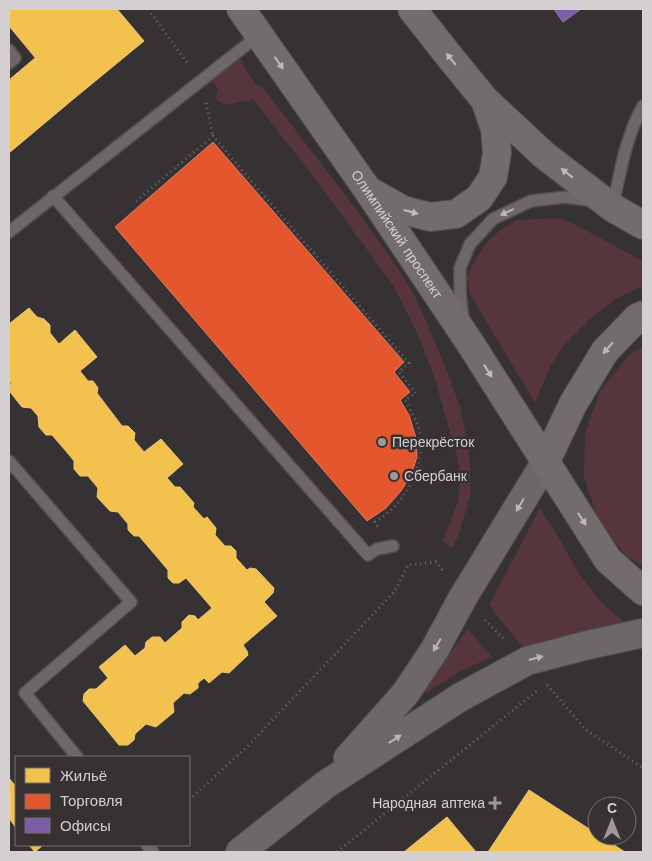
<svg xmlns="http://www.w3.org/2000/svg" width="652" height="861" viewBox="0 0 652 861" font-family="'Work Sans',sans-serif">
  <style>
    .green { fill: #56353d }
    .homes { fill: #f2c14e; stroke: #e9c675 }
    .shops { fill: #e4572e; stroke: #df7b5f }
    .offices { fill: #7b5ea7; stroke: #9680b4 }
    .lines { fill: none; stroke-linecap: round; stroke-linejoin: round }
    .service-casing { stroke: #514e4f; stroke-width: 14 }
    .tertiary-casing { stroke: #514e4f; stroke-width: 30 }
    .secondary-casing { stroke: #514e4f; stroke-width: 30 }
    .path { stroke: #6d6a6b; stroke-width: 3; stroke-dasharray: 1 4; stroke-linecap: butt }
    .service { stroke: #6c6869; stroke-width: 11 }
    .tertiary { stroke: #6c6869; stroke-width: 28 }
    .secondary { stroke: #726c6d; stroke-width: 28 }
    .oneway { fill: #c0bcbd }
    .oneway2 { fill: #bab6b7 }
    .poi-dot { fill: #9d999a; stroke: #373132; stroke-width: 2 }
    .labels { text-anchor: middle; dominant-baseline: central; stroke-width: 5; stroke-linejoin: round; paint-order: stroke }
    .street-label { font-size: 14px; fill: #d4d0d1; stroke: #373132 }
    .poi-label { font-size: 14px; fill: #d4d0d1; stroke: #373132; text-anchor: start }
  </style>
  <rect width="100%" height="100%" fill="#363233"/>
  <!-- green -->
  <path class="green" d="M 239,57 C 244,62 244,67 248,73 C 251,78 255,82 258,87 L 261,85 L 356,209 L 393,261 L 415,296 L 446,368 L 460,407 L 469,449 L 471,494 L 458,536 L 452,548 L 443,541 L 458,501 L 460,481 L 458,460 L 434,376 L 416,331 L 393,285 L 315,179 L 253,99 C 249,102 246,101 240,102 C 230,104 225,108 216,98 L 218,88 L 212,82 L 211,75 Z
    M 558,218 L 574,224 L 643,261 L 643,286 L 617,298 L 590,319 L 566,343 L 551,365 L 535,403 L 470,294 L 467,277 L 475,260 L 488,241 L 502,229 L 517,220 Z
    M 643,346 L 643,567 L 625,555 L 598,519 L 584,477 L 585,433 L 600,391 L 628,356 Z
    M 540,508 L 560,540 L 580,575 L 601,602 L 626,624 L 524,649 L 489,605 Z
    M 468,629 L 492,657 L 461,671 L 426,693 L 422,689 Z"/>
  <!-- homes -->
  <path class="homes" d="M 9,9 L 117,9 L 144,41 L 71,101 L 9,26 Z
    M 35,58 L 71,101 L 9,153 L 9,80 Z
    M 29,308 L 37,317 L 44,319 L 50,325 L 50,333 L 59,344 L 75,330 L 97,357 L 80,371 L 88,381 L 93,381 L 98,388 L 97,393 L 122,426 L 128,426 L 135,433 L 134,440 L 144,452 L 161,439 L 183,464 L 167,478 L 175,487 L 180,487 L 194,503 L 193,507 L 204,519 L 207,517 L 216,528 L 215,535 L 225,546 L 231,546 L 236,551 L 236,558 L 247,570 L 250,568 L 256,569 L 274,588 L 273,593 L 264,602 L 277,616 L 243,645 L 247,651 L 248,655 L 229,673 L 222,672 L 209,683 L 204,678 L 198,683 L 198,688 L 190,694 L 184,693 L 173,703 L 174,712 L 156,727 L 146,724 L 135,734 L 134,740 L 128,745 L 119,745 L 83,701 L 84,694 L 89,689 L 96,689 L 108,678 L 99,667 L 125,645 L 135,656 L 145,648 L 146,642 L 152,637 L 160,637 L 165,643 L 182,628 L 182,622 L 189,615 L 195,616 L 198,620 L 212,608 L 186,578 L 179,583 L 173,583 L 168,578 L 168,570 L 139,536 L 134,536 L 128,530 L 128,524 L 118,512 L 110,511 L 97,497 L 98,488 L 88,476 L 80,476 L 74,469 L 74,461 L 65,450 L 52,435 L 46,435 L 39,427 L 38,416 L 31,408 L 22,407 L 10,392 L 11,382 L 9,380 L 9,324 Z
    M 9,778 L 16,787 L 16,828 L 9,818 Z
    M 529,790 L 597,834 L 597,836 L 600,836 L 625,852 L 488,852 Z
    M 447,817 L 476,852 L 404,852 Z
    M 29,845 L 43,845 L 35,852 Z"/>
  <!-- shops -->
  <path class="shops" d="M 213,142 L 404,362 L 394,372 L 410,392 L 400,400 L 409,415 L 416,438 L 417,457 L 411,475 L 401,491 L 386,508 L 367,521 L 115,227 Z"/>
  <!-- offices -->
  <path class="offices" d="M 554,9 L 581,9 L 563,22 Z"/>
  <g class="lines">
    <!-- service casing -->
    <g class="service-casing">
      <path id="service" d="M 9,50 L 15,58 L 9,63
        M 53,196 L 368,555 L 377,549 L 393,546
        M 613,206 C 620,172 626,136 643,106
        M 9,232 L 259,35
        M 463,319 L 460,291 L 460,268 L 470,244 L 493,219 L 531,201 L 565,197 L 594,201
        M 9,461 L 131,602 L 25,693 L 77,757
        M 147,845 L 153,852"/>
    </g>
    <!-- tertiary casing -->
    <g class="tertiary-casing">
      <path id="tertiary" d="M 348,758 L 405,694 L 435,649 L 462,599 L 545,463
        M 240,852 L 325,785 L 459,698 L 527,661 L 584,646 L 643,633"/>
    </g>
    <!-- secondary casing -->
    <g class="secondary-casing">
      <g id="secondary">
        <path id="s1" d="M 241,9 L 367,189 L 470,343 L 608,560 L 643,591"/>
        <path d="M 412,9 L 453,61 L 485,100 L 544,155 L 613,208 L 643,225"/>
        <path d="M 373,193 L 403,210 L 430,217 L 456,214 L 479,198 L 493,177 L 497,153 L 495,129 L 485,100"/>
        <path d="M 545,463 L 573,404 L 605,351 L 637,318 L 643,315"/>
      </g>
    </g>
    <!-- path -->
    <path class="path" d="M 148,9 L 188,64
      M 206,103 L 213,136
      M 136,201 L 213,136 L 253,183 L 409,363 L 399,372 L 416,393 L 405,400 C 410,409 416,419 419,429 C 425,456 414,485 396,505 C 390,512 382,517 375,522 L 379,528
      M 485,620 L 505,640
      M 547,685 L 585,729 L 643,768
      M 189,800 L 247,747 L 395,591 L 408,565 L 436,562 L 444,572
      M 337,852 L 538,690"/>
    <!-- service -->
    <use href="#service" class="service"/>
    <!-- tertiary -->
    <use href="#tertiary" class="tertiary"/>
    <!-- secondary -->
    <use href="#secondary" class="secondary"/>
  </g>
  <!-- one-way arrows -->
  <defs><path id="oneway-solid" d="M-6-.8H1V-3.2L6.5 0L1 3.2V.8H-6Z" transform="scale(1.25)"/></defs>
  <g class="oneway">
    <use href="#oneway-solid" transform="translate(451 59) rotate(-129)"/>
    <use href="#oneway-solid" transform="translate(279 63) rotate(55)"/>
    <use href="#oneway-solid" transform="translate(567 173) rotate(-142)"/>
    <use href="#oneway-solid" transform="translate(411 212) rotate(15)"/>
    <use href="#oneway-solid" transform="translate(608 348) rotate(131)"/>
    <use href="#oneway-solid" transform="translate(488 371) rotate(58)"/>
    <use href="#oneway-solid" transform="translate(582 519) rotate(57)"/>
  </g>
  <g class="oneway2">
    <use href="#oneway-solid" transform="translate(507 212) rotate(155)"/>
    <use href="#oneway-solid" transform="translate(520 505) rotate(121)"/>
    <use href="#oneway-solid" transform="translate(437 645) rotate(120)"/>
    <use href="#oneway-solid" transform="translate(536 658) rotate(-15)"/>
    <use href="#oneway-solid" transform="translate(395 739) rotate(-33)"/>
  </g>
  <!-- markers -->
  <g class="poi-dot">
    <circle cx="382" cy="442" r="5"/>
    <circle cx="394" cy="476" r="5"/>
    <path d="M492.5 795.5h5v5h5v5h-5v5h-5v-5h-5v-5h5z"/>
  </g>
  <g class="labels">
    <!-- street labels -->
    <g class="street-label">
      <text stroke="none"><textPath href="#s1" startOffset="274">Олимпийский проспект</textPath></text>
    </g>
    <!-- poi labels -->
    <g class="poi-label">
      <text x="392" y="442">Перекрёсток</text>
      <text x="404" y="476">Сбербанк</text>
      <text x="485" y="803" text-anchor="end">Народная аптека</text>
    </g>
  </g>
  <!-- border -->
  <rect width="652" height="861" fill="none" stroke="#d4d0d1" stroke-width="20"/>
  <!-- legend -->
  <rect x="15" y="756" width="175" height="90" fill="#373132" stroke="#767172"/>
  <rect x="25" y="768" width="25" height="15" fill="#f2c14e" stroke="#767172"/>
  <text x="60" y="781" font-size="15" fill="#d4d0d1">Жильё</text>
  <rect x="25" y="794" width="25" height="15" fill="#e4572e" stroke="#767172"/>
  <text x="60" y="806" font-size="15" fill="#d4d0d1">Торговля</text>
  <rect x="25" y="818" width="25" height="15" fill="#7b5ea7" stroke="#767172"/>
  <text x="60" y="831" font-size="15" fill="#d4d0d1">Офисы</text>
  <!-- north arrow -->
  <g transform="translate(612 821)"><circle r="24" fill="#373132" stroke="#767172"/>
  <path d="M0-4L9 19L0 12L-9 19Z" fill="#9d999a"/>
  <text y="-8" font-size="14" font-weight="bold" text-anchor="middle" fill="#d4d0d1">С</text>
  </g>
</svg>
